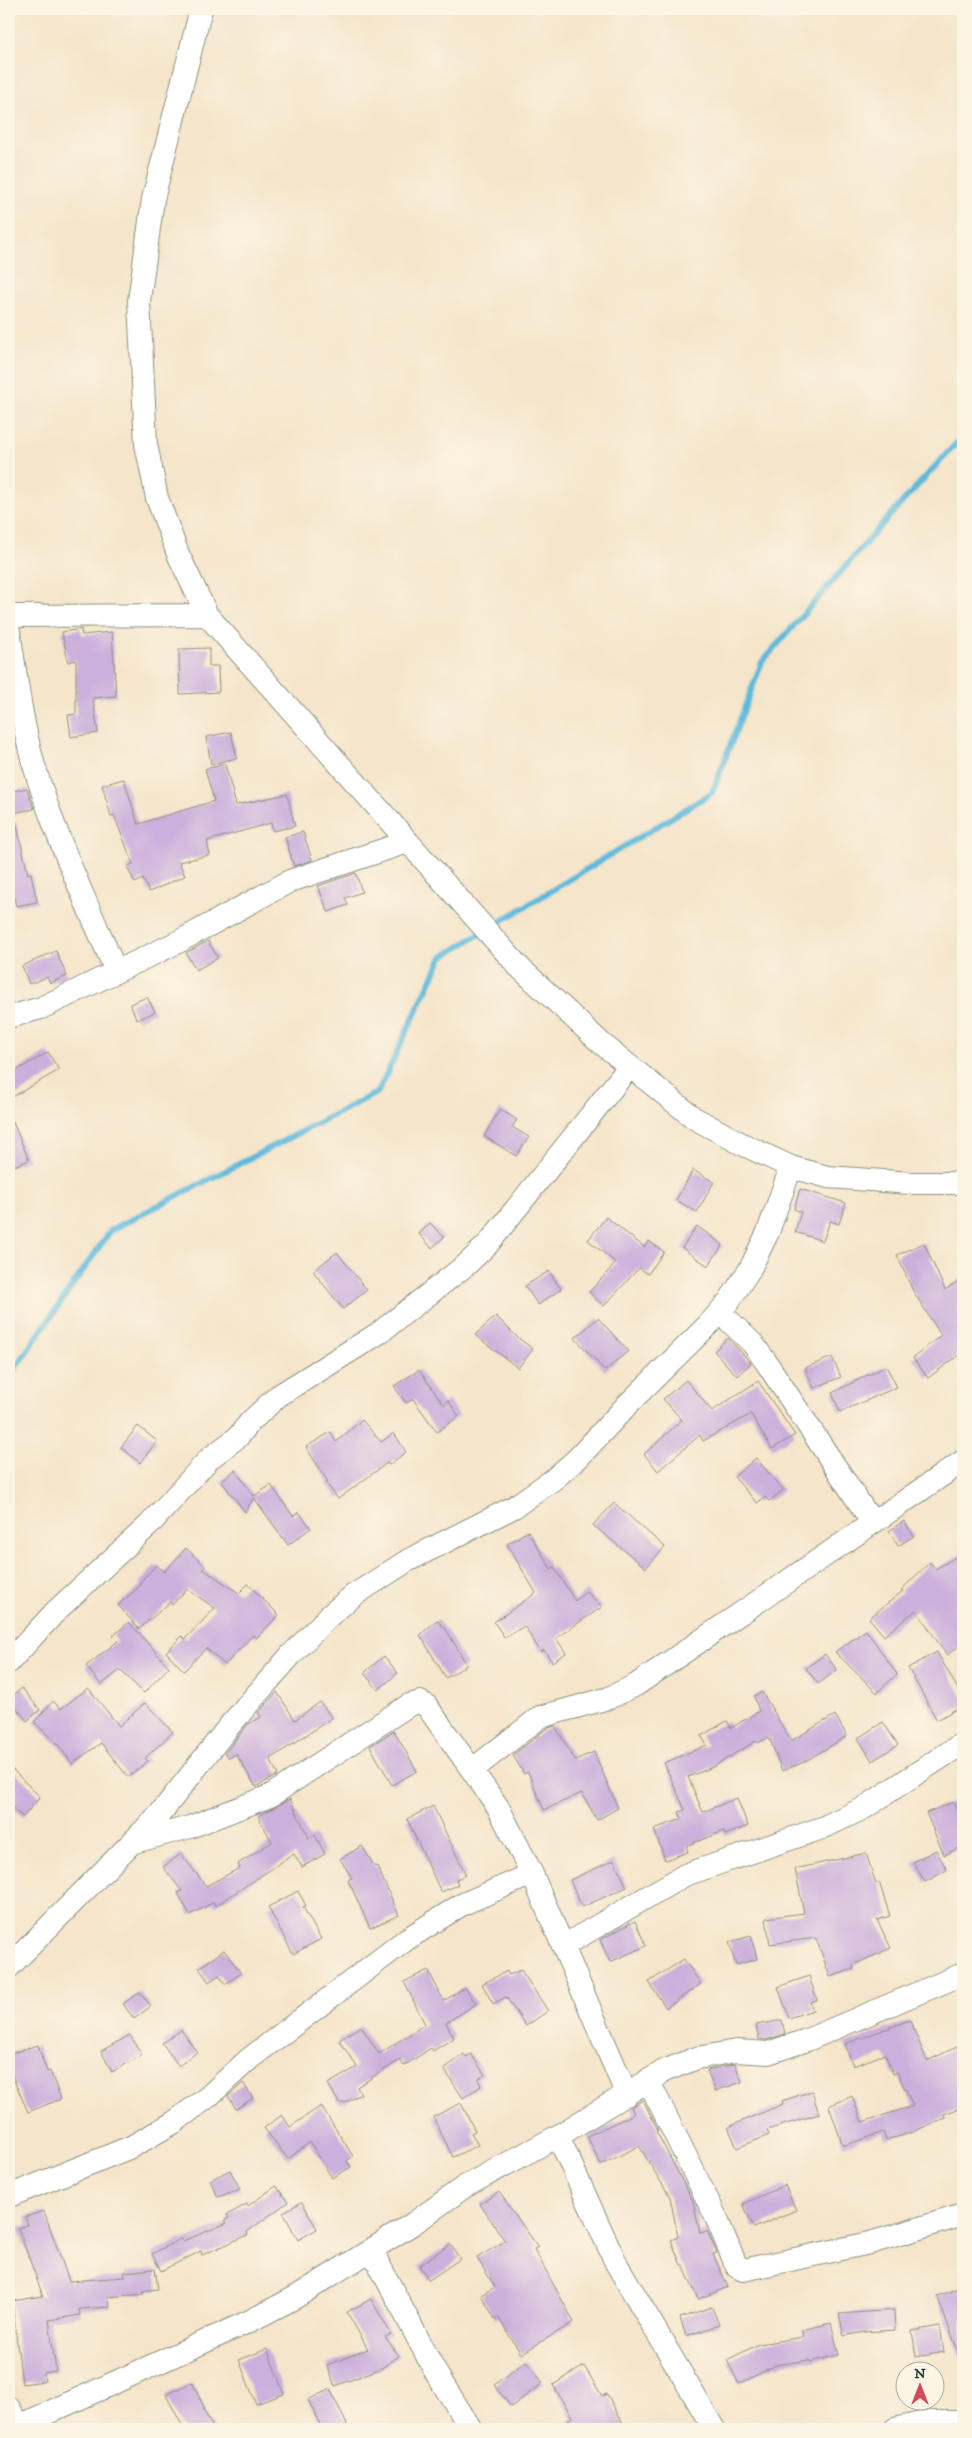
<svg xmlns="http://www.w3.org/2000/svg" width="972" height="2438" viewBox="0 0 972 2438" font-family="'IM FELL DW Pica',serif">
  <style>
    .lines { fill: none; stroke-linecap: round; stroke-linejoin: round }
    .stream { stroke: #5dbadb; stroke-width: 6 }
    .building { fill: #cbafdc }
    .minor-casing { stroke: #8a917f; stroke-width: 24 }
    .minor { stroke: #fff; stroke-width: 22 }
  </style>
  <rect width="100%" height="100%" fill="#fcf5e5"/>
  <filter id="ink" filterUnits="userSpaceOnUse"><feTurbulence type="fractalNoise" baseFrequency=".02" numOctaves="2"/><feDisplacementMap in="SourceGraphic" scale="10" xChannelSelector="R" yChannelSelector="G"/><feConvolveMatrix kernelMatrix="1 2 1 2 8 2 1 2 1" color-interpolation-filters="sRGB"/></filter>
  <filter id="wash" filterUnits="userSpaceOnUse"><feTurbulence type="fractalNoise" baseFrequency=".0096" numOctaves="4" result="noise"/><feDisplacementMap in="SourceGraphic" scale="20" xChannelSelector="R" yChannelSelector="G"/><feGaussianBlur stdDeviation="1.12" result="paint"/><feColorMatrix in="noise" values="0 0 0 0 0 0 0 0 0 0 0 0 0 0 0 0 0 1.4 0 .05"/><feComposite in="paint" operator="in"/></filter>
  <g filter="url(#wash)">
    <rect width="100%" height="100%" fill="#f5e5ca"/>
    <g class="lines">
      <!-- stream -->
      <path class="stream" d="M 9,1377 L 111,1230 L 378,1092 L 442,957 L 712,793 L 762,662 L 886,520 L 963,436"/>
    </g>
    <g id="blocks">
      <!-- building -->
      <path class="building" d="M 81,629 L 82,635 L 112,632 L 116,696 L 93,698 L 98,733 L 71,737 L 68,715 L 76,714 L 76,660 L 68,662 L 62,632 Z
        M 209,648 L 209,666 L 218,666 L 219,692 L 180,694 L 179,649 Z
        M 231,732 L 237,758 L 211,764 L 206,737 Z
        M 225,764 L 236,805 L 287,794 L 295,826 L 273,831 L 271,823 L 207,841 L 210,855 L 179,862 L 185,876 L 149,892 L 143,879 L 135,883 L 127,867 L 133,864 L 114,815 L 111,816 L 102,785 L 124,779 L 138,824 L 214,801 L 205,769 Z
        M 27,788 L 34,809 L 9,814 L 9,792 Z
        M 16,822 L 28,874 L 31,873 L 37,902 L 16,906 L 9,873 L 9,823 Z
        M 303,832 L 312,860 L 294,866 L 285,837 Z
        M 356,873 L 362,892 L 345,898 L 348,905 L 328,912 L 318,886 Z
        M 208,941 L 218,958 L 196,970 L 186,953 Z
        M 56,951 L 67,976 L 50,983 L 47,977 L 29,984 L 22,966 Z
        M 147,997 L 155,1012 L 137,1020 L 130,1004 Z
        M 48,1052 L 59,1070 L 9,1099 L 9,1075 Z
        M 500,1109 L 517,1120 L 512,1127 L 529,1137 L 516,1156 L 484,1136 Z
        M 9,1113 L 29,1160 L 9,1168 Z
        M 693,1170 L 714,1182 L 697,1212 L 676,1200 Z
        M 800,1189 L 846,1203 L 839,1224 L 830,1221 L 823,1241 L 795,1232 L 801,1212 L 794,1209 Z
        M 606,1217 L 644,1247 L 649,1241 L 664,1252 L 648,1274 L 639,1268 L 604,1306 L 589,1292 L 616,1263 L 588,1240 Z
        M 430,1223 L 444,1237 L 432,1248 L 419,1234 Z
        M 697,1226 L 723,1245 L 708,1266 L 682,1248 Z
        M 924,1243 L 945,1290 L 963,1278 L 963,1352 L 928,1378 L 913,1358 L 941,1335 L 913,1291 L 897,1255 Z
        M 337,1252 L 367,1290 L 343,1309 L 313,1271 Z
        M 549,1271 L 561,1289 L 538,1305 L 525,1286 Z
        M 496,1316 L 517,1337 L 533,1349 L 518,1368 L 475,1335 Z
        M 598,1318 L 628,1351 L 605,1371 L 575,1338 Z
        M 728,1338 L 751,1363 L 737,1376 L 714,1351 Z
        M 832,1357 L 841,1377 L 814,1388 L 805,1368 Z
        M 886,1366 L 897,1387 L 840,1412 L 832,1393 Z
        M 419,1370 L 444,1405 L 448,1400 L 459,1416 L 437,1432 L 413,1399 L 406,1403 L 394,1386 Z
        M 686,1380 L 712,1411 L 758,1381 L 795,1435 L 772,1449 L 751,1414 L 703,1441 L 700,1435 L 658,1471 L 644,1454 L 682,1420 L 663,1399 Z
        M 362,1420 L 381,1442 L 394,1433 L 406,1452 L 389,1465 L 387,1463 L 338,1499 L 326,1483 L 328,1482 L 306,1447 L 331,1432 L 336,1442 Z
        M 138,1426 L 157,1441 L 140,1463 L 121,1447 Z
        M 756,1458 L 783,1490 L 769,1501 L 765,1497 L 757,1503 L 734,1477 Z
        M 235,1470 L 254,1496 L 271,1485 L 293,1516 L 299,1512 L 311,1528 L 288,1545 L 254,1498 L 245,1512 L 221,1481 Z
        M 614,1503 L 665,1547 L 646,1568 L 593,1525 Z
        M 904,1521 L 914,1536 L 898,1546 L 889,1531 Z
        M 528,1531 L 551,1569 L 554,1567 L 575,1601 L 586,1591 L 602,1607 L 556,1638 L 566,1653 L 552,1662 L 544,1650 L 541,1652 L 524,1626 L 505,1638 L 494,1622 L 536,1593 L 507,1544 Z
        M 186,1548 L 205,1566 L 203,1569 L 239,1593 L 248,1584 L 279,1615 L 256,1638 L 253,1635 L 225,1665 L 206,1648 L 184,1671 L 166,1652 L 182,1636 L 185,1639 L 215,1608 L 187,1589 L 172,1605 L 170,1602 L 139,1629 L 118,1605 L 141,1585 L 139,1583 L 156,1565 L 164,1572 Z
        M 963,1553 L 963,1643 L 947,1655 L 916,1610 L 884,1636 L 869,1618 L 903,1591 L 901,1590 L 930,1562 L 935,1569 Z
        M 437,1620 L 447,1631 L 467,1665 L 446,1678 L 420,1635 Z
        M 129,1622 L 169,1667 L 144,1693 L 120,1670 L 101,1685 L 86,1666 L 118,1641 L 113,1636 Z
        M 866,1630 L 897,1674 L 877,1693 L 835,1652 Z
        M 937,1652 L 963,1698 L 963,1705 L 937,1720 L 908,1668 Z
        M 825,1654 L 837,1670 L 818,1684 L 806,1668 Z
        M 384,1656 L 398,1673 L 378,1690 L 364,1673 Z
        M 22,1688 L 40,1710 L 27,1721 L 9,1699 Z
        M 88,1688 L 119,1726 L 145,1703 L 173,1732 L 145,1758 L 148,1761 L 128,1777 L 101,1743 L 72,1764 L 59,1746 L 34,1722 L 53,1701 L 61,1709 Z
        M 277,1692 L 295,1720 L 320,1702 L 332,1718 L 270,1759 L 278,1775 L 256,1787 L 236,1754 L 229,1758 L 225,1753 L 248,1724 L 261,1717 L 258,1713 Z
        M 762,1692 L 791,1741 L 835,1715 L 847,1736 L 804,1762 L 782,1771 L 769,1737 L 758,1743 L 756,1741 L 713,1767 L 688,1777 L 703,1812 L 737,1798 L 748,1826 L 725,1835 L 724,1831 L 686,1846 L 688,1852 L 665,1860 L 654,1829 L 682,1819 L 679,1812 L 685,1810 L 664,1763 L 707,1745 L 701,1736 L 727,1721 L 731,1728 L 759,1711 L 754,1696 Z
        M 883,1722 L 898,1745 L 872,1761 L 858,1738 Z
        M 555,1726 L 575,1760 L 594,1752 L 618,1808 L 597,1820 L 582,1793 L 544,1810 L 528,1772 L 524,1774 L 513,1755 L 546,1729 Z
        M 394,1731 L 417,1771 L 392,1785 L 370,1746 Z
        M 9,1766 L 40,1797 L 23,1817 L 9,1805 Z
        M 290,1799 L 309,1838 L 315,1835 L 325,1854 L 302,1867 L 294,1854 L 215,1906 L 214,1902 L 190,1915 L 178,1893 L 182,1891 L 163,1867 L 181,1854 L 206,1886 L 240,1868 L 238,1864 L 272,1842 L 258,1816 Z
        M 953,1802 L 963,1825 L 963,1846 L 944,1855 L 926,1813 Z
        M 433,1806 L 466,1875 L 456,1879 L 458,1885 L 441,1892 L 407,1819 Z
        M 362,1846 L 375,1867 L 377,1866 L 399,1915 L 370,1928 L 348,1880 L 352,1878 L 340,1859 Z
        M 936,1850 L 947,1870 L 925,1882 L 913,1862 Z
        M 866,1853 L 876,1884 L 879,1882 L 890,1916 L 877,1920 L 891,1948 L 853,1965 L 854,1969 L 830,1977 L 816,1938 L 770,1944 L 766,1918 L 804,1913 L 795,1869 Z
        M 614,1860 L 627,1887 L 582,1907 L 570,1880 Z
        M 298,1891 L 306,1906 L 303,1907 L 321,1939 L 293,1954 L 268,1907 Z
        M 635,1921 L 646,1946 L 610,1962 L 600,1940 Z
        M 751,1936 L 757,1959 L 736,1965 L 729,1942 Z
        M 224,1950 L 241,1973 L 225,1984 L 219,1975 L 209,1982 L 199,1968 Z
        M 684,1959 L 701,1984 L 666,2008 L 649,1982 Z
        M 428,1970 L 444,2001 L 465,1987 L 476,2004 L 446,2023 L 454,2038 L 433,2051 L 431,2048 L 404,2066 L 400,2060 L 357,2087 L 361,2094 L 345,2103 L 339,2103 L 328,2084 L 357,2067 L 339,2040 L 361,2026 L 379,2054 L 425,2024 L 404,1982 Z
        M 521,1970 L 548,2011 L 526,2026 L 506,1997 L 493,2004 L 482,1984 L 507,1971 L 509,1975 Z
        M 809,1976 L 817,2000 L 810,2002 L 813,2010 L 789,2018 L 778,1987 Z
        M 140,1992 L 151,2006 L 134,2019 L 123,2004 Z
        M 782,2020 L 785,2034 L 766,2040 L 759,2039 L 756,2025 Z
        M 910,2020 L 927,2061 L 963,2044 L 963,2107 L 944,2114 L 945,2118 L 910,2133 L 886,2140 L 883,2132 L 843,2146 L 829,2106 L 852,2096 L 862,2122 L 913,2106 L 897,2072 L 893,2074 L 885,2054 L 853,2066 L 845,2044 Z
        M 181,2030 L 197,2052 L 179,2066 L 162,2043 Z
        M 130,2035 L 142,2055 L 112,2072 L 101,2051 Z
        M 38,2045 L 47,2072 L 50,2071 L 61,2099 L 28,2112 L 13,2078 L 9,2066 L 9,2054 Z
        M 464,2054 L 466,2057 L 471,2054 L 485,2075 L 478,2079 L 481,2086 L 463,2098 L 444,2069 Z
        M 735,2064 L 742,2082 L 715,2091 L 707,2070 Z
        M 243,2083 L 253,2098 L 236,2109 L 228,2096 Z
        M 812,2091 L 819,2114 L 767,2130 L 769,2135 L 737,2148 L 728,2127 L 783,2104 L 782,2101 Z
        M 643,2100 L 658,2130 L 656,2131 L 693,2201 L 700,2233 L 707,2231 L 717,2253 L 713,2254 L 728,2287 L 698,2299 L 683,2265 L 681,2265 L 671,2240 L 678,2237 L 670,2197 L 639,2146 L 601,2165 L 587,2136 L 634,2114 L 631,2107 Z
        M 461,2103 L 475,2131 L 471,2133 L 478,2145 L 453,2157 L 433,2117 Z
        M 321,2106 L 353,2156 L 347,2161 L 351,2167 L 332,2178 L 310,2142 L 288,2159 L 264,2128 L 282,2115 L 290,2127 Z
        M 230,2170 L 240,2189 L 218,2197 L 210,2180 Z
        M 785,2185 L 796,2210 L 754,2228 L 743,2204 Z
        M 276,2186 L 288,2202 L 247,2232 L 248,2235 L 202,2255 L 201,2251 L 161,2271 L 152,2254 L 182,2238 L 183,2241 L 227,2223 L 225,2220 L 229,2218 L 227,2215 L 247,2204 L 248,2206 Z
        M 499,2192 L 538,2247 L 534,2249 L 574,2322 L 521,2354 L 498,2317 L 495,2319 L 481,2295 L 495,2287 L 477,2258 L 505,2241 L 480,2204 Z
        M 302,2202 L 317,2229 L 298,2240 L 283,2212 Z
        M 44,2211 L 69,2281 L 125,2277 L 124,2272 L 155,2269 L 158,2289 L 143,2291 L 144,2294 L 109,2297 L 110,2307 L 79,2309 L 80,2315 L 49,2320 L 56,2371 L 44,2373 L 45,2381 L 22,2384 L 12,2301 L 43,2296 L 18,2228 L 28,2225 L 25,2217 Z
        M 450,2244 L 460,2259 L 429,2280 L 419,2266 Z
        M 959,2288 L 963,2299 L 962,2362 L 937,2296 Z
        M 371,2299 L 391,2334 L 385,2337 L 399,2356 L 382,2368 L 335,2386 L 327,2365 L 368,2349 L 347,2312 Z
        M 712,2307 L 719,2325 L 686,2336 L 680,2318 Z
        M 894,2310 L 895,2330 L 864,2332 L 844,2336 L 839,2314 Z
        M 831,2323 L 839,2355 L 810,2362 L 809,2360 L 776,2365 L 739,2384 L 727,2360 L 759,2344 L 803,2337 L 802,2330 Z
        M 940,2326 L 944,2352 L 916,2357 L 912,2331 Z
        M 267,2349 L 284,2394 L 256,2404 L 239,2360 Z
        M 526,2361 L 543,2383 L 511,2407 L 494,2385 Z
        M 584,2366 L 602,2396 L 607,2394 L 626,2429 L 558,2429 L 572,2417 L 553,2385 Z
        M 192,2382 L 205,2409 L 203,2409 L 214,2429 L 184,2429 L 166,2395 Z
        M 330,2389 L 349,2429 L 322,2429 L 308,2400 Z"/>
    </g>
  </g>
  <g filter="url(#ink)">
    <use href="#blocks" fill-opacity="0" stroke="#8a917f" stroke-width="1"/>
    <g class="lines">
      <!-- minor casing -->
      <g class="minor-casing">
        <path id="minor" d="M 201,9 L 153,199 L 139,301 L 146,444 L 157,498 L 178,554 L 207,615 L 519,967 L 601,1043 L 694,1118 L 742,1144 L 791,1167 L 828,1177 L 911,1183 L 963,1183
          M 9,616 L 207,615
          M 9,631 C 16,675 21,719 33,762 C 54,834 86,902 116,971
          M 9,1017 L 41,1008 L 99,980 L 178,942 L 290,881 L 407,842
          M 720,1312 L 753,1344 L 766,1362 L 872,1522
          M 9,1662 L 57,1610 L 149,1525 L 210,1458 L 238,1437 L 250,1422 L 278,1396 L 379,1333 L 466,1265 L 488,1244 L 629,1067
          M 472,1770 L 540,1717 L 609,1698 L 636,1685 L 963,1461
          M 134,1842 L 190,1827 L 270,1796 L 409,1705 L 420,1702 L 426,1705 L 498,1807 L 532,1874 L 627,2095
          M 563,1946 L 685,1875 L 822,1828 L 864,1808 L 963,1743
          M 9,1967 L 159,1815 L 230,1725 L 291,1655 L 329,1616 L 354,1595 L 407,1561 L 514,1507 L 554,1479 L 578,1458 L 628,1404 L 709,1324 L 729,1301 L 750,1269 L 768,1232 L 791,1167
          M 648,2080 L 715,2215 L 737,2267 L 743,2270 L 870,2243 L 963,2215
          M 558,2136 L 616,2263 L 714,2429
          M 9,2196 L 131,2147 L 173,2123 L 209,2096 L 249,2059 L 407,1939 L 461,1905 L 532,1874
          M 372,2251 L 436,2373 L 471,2429
          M 9,2408 L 21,2429
          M 19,2426 L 250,2321 L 296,2297 L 414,2223 L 464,2187 L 558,2136 L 664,2071 L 697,2058 L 736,2051 L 768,2053 L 807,2040 L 963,1974
          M 895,2429 L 926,2422 L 963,2422"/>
      </g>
      <!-- minor -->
      <use href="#minor" class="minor"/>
    </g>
  </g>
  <!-- margin -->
  <rect width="972" height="2438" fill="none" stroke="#fcf5e5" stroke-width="30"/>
  <!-- north arrow -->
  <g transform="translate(920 2386)"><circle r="24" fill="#fcf5e5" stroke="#a4ab9e"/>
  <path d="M0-4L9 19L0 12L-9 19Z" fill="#d1495b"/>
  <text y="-8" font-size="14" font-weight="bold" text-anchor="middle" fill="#1f3d34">N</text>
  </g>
</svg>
